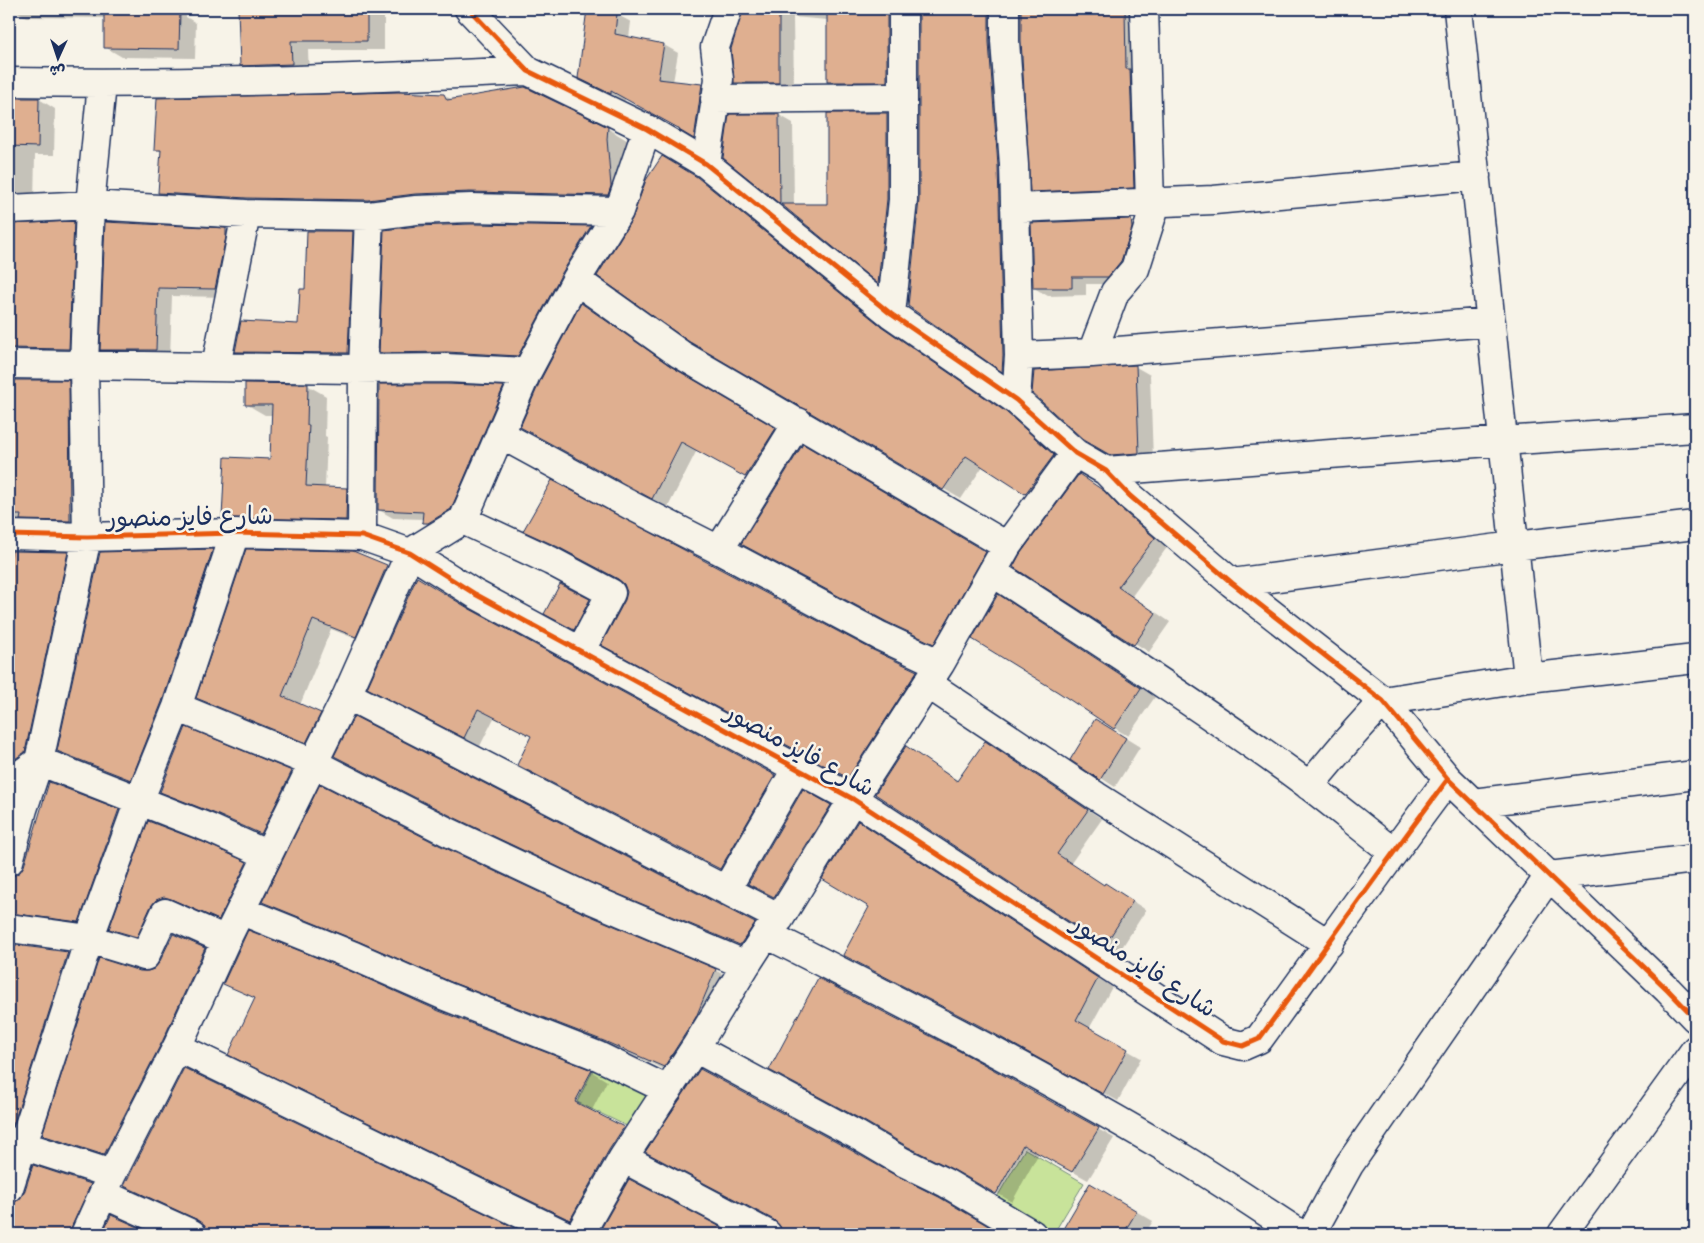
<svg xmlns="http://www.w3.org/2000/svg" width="1704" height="1243" viewBox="0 0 1704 1243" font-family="Caveat,'Playpen Sans Arabic',sans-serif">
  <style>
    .green { fill: #c8e39a; stroke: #72897c }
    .shadow { fill: #0003; fill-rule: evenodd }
    .building { fill: #dfaf90; stroke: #1b2f5e }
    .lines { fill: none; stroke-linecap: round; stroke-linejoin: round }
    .street-casing { stroke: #1b2f5e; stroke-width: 31 }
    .street { stroke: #f7f3e8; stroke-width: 28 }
    .cycleway-casing { stroke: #f7f3e8; stroke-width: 8 }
    .cycleway { stroke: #e8590c; stroke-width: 5 }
    .labels { text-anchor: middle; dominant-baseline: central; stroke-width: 5; stroke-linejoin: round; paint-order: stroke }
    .street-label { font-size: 25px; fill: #1b2f5e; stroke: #f7f3e8 }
  </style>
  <rect width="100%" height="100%" fill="#f7f3e8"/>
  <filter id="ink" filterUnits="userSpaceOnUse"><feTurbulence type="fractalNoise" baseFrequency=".02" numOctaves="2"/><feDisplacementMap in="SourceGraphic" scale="10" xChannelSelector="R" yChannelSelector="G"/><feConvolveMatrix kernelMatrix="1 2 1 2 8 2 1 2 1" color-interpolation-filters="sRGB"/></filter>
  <g filter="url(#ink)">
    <!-- green -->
    <path class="green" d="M 596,1064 L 653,1092 L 635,1130 L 577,1102 Z
      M 1025,1149 L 1084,1183 L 1054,1233 L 996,1199 Z"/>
    <!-- shadow -->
    <path class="shadow" d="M 13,9 L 186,9 L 186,17 L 196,23 L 195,58 L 122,57 L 105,47 L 105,18 L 26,17 Z
      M 239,9 L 377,9 L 384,13 L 384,50 L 308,50 L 309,74 L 258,75 L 241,65 Z
      M 588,9 L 616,14 L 631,22 L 629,38 L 664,45 L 678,53 L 673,82 L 702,85 L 716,93 L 708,146 L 625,97 L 625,101 L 579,77 Z
      M 744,9 L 905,9 L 902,89 L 843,90 L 828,81 L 828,20 L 793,17 L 794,91 L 750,91 L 735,82 Z
      M 920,9 L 1007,9 L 1017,379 L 909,306 L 920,200 Z
      M 1022,9 L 1141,9 L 1148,196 L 1047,200 L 1032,191 L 1022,40 Z
      M 443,95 L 453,100 L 607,128 L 630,142 L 633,199 L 181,206 L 159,193 L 162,152 L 156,149 Z
      M 9,97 L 39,99 L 55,109 L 54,155 L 35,155 L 34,202 L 9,219 L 11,226 L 73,223 L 90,232 L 85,358 L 9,373 L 11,381 L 68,382 L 85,391 L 86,530 L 9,544 L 11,552 L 67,553 L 84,563 L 41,761 L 9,786 L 11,794 L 28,803 L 10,867 L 10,876 L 11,877 L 21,873 L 25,866 L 49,783 L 119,811 L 135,820 L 95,930 L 10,935 L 11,945 L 68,953 L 84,962 L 10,1193 L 10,1202 L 11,1205 L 90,1185 L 106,1194 L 88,1234 L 9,1234 Z
      M 887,114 L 901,122 L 893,290 L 879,283 L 724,157 L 779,115 L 793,123 L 794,206 L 828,206 L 828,115 Z
      M 662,158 L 714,188 L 898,338 L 1024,424 L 1070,466 L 1043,503 L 983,466 L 961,499 L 689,340 L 634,220 Z
      M 1131,220 L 1145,228 L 1122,284 L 1086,284 L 1086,295 L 1048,296 L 1034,288 Z
      M 106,223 L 225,230 L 240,238 L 229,297 L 172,296 L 170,358 L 116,357 L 101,349 Z
      M 471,225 L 591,227 L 610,238 L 537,366 L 400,364 L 381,352 ZM 584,236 L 587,236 L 560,278 L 558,276 Z
      M 352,233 L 367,241 L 362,361 L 250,359 L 236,351 L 300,325 L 306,290 Z
      M 582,305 L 597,314 L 688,378 L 791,438 L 762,485 L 697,450 L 668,507 L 537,436 Z
      M 1136,367 L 1150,375 L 1153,460 L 1125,463 L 1085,439 Z
      M 307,385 L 326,396 L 325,436 L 327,437 L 325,488 L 346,489 L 365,500 L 365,530 L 242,528 L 224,517 L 271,461 L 273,415 L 265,415 L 246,404 Z
      M 446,385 L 503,388 L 517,396 L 465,517 L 438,530 L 423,522 L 423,519 L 393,518 L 379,510 Z
      M 803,446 L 1002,563 L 951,653 L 906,631 L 760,554 Z
      M 1093,484 L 1118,501 L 1168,546 L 1132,596 L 1170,622 L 1149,652 L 1015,567 Z
      M 525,530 L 872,651 L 933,681 L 865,787 L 620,654 L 628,592 L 625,584 L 576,556 Z
      M 213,550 L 234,563 L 152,791 L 80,763 L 58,751 L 101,554 Z
      M 353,553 L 387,566 L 405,577 L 374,646 L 331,629 L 300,705 L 338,724 L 324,753 L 216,708 L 198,698 Z
      M 561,585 L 603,609 L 589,637 L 560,622 Z
      M 1012,604 L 1155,697 L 1128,736 L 1114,728 Z
      M 475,613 L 791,785 L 737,878 L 535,774 L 532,737 L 494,718 L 480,746 L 385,697 Z
      M 355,718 L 754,924 L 768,932 L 755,953 L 608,890 L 469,825 L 350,764 Z
      M 1109,728 L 1140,747 L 1115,787 L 1072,759 Z
      M 186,729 L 291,772 L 305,780 L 275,842 L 230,821 L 175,799 L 161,791 Z
      M 985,742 L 1102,819 L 1071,863 L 1105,886 L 1120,893 L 1146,910 L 1119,952 L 1105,944 L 906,747 L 959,781 Z
      M 803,791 L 844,814 L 789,905 L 763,891 Z
      M 872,831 L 1112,987 L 1089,1029 L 1141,1058 L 1118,1101 L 997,1035 L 858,963 L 871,906 Z
      M 202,844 L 246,864 L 264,874 L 236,929 L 190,908 L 181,907 L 154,946 L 128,938 L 111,928 Z
      M 439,846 L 579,912 L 715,970 L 731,979 L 680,1076 L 621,1050 L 468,990 L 377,950 L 279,911 L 264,902 Z
      M 173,935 L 205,949 L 222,959 L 122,1164 L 61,1145 L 44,1135 L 140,972 L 149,972 L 156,969 L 160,963 Z
      M 225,983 L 439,1012 L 591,1071 L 607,1081 L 591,1112 L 640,1138 L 587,1228 L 246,1063 L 256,999 Z
      M 966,1056 L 1114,1138 L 1088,1180 L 1039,1153 L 1012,1202 L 969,1177 Z
      M 185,1069 L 525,1234 L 209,1234 L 205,1223 L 141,1195 L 125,1186 Z
      M 895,1177 L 938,1198 L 1000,1234 L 784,1234 L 782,1225 Z
      M 630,1181 L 731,1234 L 599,1234 Z
      M 1090,1185 L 1153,1221 L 1145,1234 L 1062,1234 Z"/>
    <!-- building -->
    <path class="building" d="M 104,9 L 142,9 L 142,12 L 180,12 L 179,49 L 104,48 Z
      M 238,9 L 367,9 L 367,41 L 291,41 L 292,64 L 240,66 Z
      M 587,9 L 599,9 L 617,13 L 615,34 L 664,44 L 658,79 L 702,84 L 694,139 L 679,130 L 680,129 L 611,91 L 611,94 L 578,78 Z
      M 743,9 L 779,9 L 779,83 L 734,83 L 731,49 Z
      M 827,9 L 887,9 L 887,82 L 827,82 Z
      M 919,9 L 989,9 L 989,42 L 998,166 L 1003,356 L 1002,372 L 908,306 L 919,200 Z
      M 1021,9 L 1125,9 L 1126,69 L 1130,69 L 1134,188 L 1030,192 L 1021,40 Z
      M 525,87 L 608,127 L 607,139 L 611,186 L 608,195 L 470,192 L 415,194 L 368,200 L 247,198 L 158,193 L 161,150 L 154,150 L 157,98 L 398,92 L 444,94 L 447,100 Z
      M 9,98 L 39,98 L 38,147 L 9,146 Z
      M 827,113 L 887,113 L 887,199 L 878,284 L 781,204 L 827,204 Z
      M 729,114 L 779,114 L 780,204 L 723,158 Z
      M 662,156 L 697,177 L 881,326 L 1006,412 L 1054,455 L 1025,494 L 966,456 L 943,490 L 688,341 L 597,276 L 632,219 L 646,180 Z
      M 1131,219 L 1132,228 L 1121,261 L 1108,277 L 1072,277 L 1072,288 L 1033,288 L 1031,223 Z
      M 74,221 L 69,349 L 9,348 L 9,224 Z
      M 105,222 L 226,228 L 226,237 L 215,289 L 158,288 L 156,350 L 100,350 Z
      M 471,224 L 591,226 L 562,273 L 518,356 L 447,352 L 379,353 L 384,230 L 417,226 Z
      M 307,231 L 353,231 L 348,353 L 235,352 L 241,321 L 298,324 L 300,289 L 305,289 Z
      M 581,303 L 672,367 L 776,428 L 745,477 L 681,442 L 652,499 L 520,427 L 541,379 Z
      M 1136,365 L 1139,453 L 1110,455 L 1084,440 L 1032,393 L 1034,371 Z
      M 9,380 L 69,380 L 70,521 L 20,520 L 21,515 L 9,515 Z
      M 245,383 L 308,384 L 307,425 L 309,425 L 306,486 L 347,488 L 346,520 L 222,518 L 225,457 L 270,459 L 272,405 L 245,405 Z
      M 379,384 L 446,384 L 504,386 L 451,509 L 428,523 L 422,523 L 423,512 L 378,510 Z
      M 803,444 L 986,552 L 934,644 L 887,622 L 741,544 Z
      M 1079,474 L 1104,491 L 1120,508 L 1155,538 L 1118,587 L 1156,613 L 1134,645 L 1013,567 L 1020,554 Z
      M 552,480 L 873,650 L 917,671 L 848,778 L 601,645 L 625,600 L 627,592 L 624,584 L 618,579 L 558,547 L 523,531 Z
      M 213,549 L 162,702 L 131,780 L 57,751 L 100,552 Z
      M 246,549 L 353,551 L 387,565 L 356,637 L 313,620 L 282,696 L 321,713 L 306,743 L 196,698 Z
      M 12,551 L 68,552 L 25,752 L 12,761 L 9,761 L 9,563 Z
      M 417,577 L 468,608 L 775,775 L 720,869 L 517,765 L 531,736 L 478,709 L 464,738 L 367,688 Z
      M 560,584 L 590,599 L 574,630 L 544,614 Z
      M 998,594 L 1141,688 L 1114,729 L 1058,692 L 972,639 Z
      M 354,716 L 755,923 L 740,945 L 592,883 L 453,817 L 334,756 Z
      M 1095,719 L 1126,738 L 1100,780 L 1070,760 Z
      M 186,727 L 292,771 L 261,834 L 216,814 L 160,792 Z
      M 985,741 L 1088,810 L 1057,854 L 1104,885 L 1105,883 L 1133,901 L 1105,945 L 875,794 L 906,746 L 957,781 Z
      M 49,782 L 119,809 L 79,922 L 9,913 L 9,876 L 13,876 L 20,872 L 24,866 Z
      M 320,784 L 439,845 L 579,911 L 716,969 L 696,1017 L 664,1067 L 604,1041 L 451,982 L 360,942 L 262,902 Z
      M 803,789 L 831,805 L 774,897 L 748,884 Z
      M 148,821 L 203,842 L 247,862 L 219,920 L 171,899 L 164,897 L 156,900 L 151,906 L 137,937 L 109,929 Z
      M 858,821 L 1098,978 L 1076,1020 L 1128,1049 L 1103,1094 L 982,1027 L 843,955 L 869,907 L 822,879 Z
      M 248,930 L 348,970 L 439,1011 L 592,1070 L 575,1102 L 624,1127 L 609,1150 L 570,1220 L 228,1055 L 255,998 L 223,984 Z
      M 173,934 L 205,948 L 163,1040 L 104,1155 L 42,1135 L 99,958 L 140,971 L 148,971 L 154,969 L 159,963 Z
      M 9,944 L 68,952 L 13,1126 L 9,1126 Z
      M 818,978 L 967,1055 L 1099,1128 L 1072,1172 L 1023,1145 L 996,1194 L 954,1170 L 908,1147 L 864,1121 L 769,1070 Z
      M 184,1068 L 528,1234 L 207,1234 L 205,1225 L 198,1220 L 124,1186 Z
      M 700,1069 L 849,1149 L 893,1174 L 939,1197 L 1002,1234 L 782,1234 L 780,1226 L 774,1220 L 645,1152 Z
      M 33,1165 L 91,1184 L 71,1228 L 70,1234 L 9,1234 L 9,1203 L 19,1200 L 24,1193 Z
      M 629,1179 L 734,1234 L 598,1234 Z
      M 1090,1183 L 1137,1211 L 1123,1234 L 1060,1234 Z
      M 111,1215 L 154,1234 L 102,1234 Z"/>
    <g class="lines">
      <!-- street casing -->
      <g class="street-casing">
        <path id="street" d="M 469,9 L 528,71 L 647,129 L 706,164 L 891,314 L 1016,400 L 1075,453 L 1106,471 L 1130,496 L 1232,583 L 1383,701 L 1448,779 L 1668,990 L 1695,1018
          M 1005,9 L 1005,41 L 1014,165 L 1019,356 L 1016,400
          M 1144,9 L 1150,203
          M 1458,9 L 1528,678
          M 9,82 C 182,85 355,79 528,71
          M 715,99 L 903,97
          M 706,164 L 719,79 L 715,47 L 728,9
          M 1015,208 L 1214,200 L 1476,176
          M 9,209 L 90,205 L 246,214 L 369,216 L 416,210 L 471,208 L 619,211
          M 576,280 L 680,354 L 1007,546
          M 891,314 L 903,200 L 903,9
          M 1092,353 L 1115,292 L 1135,269 L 1156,203
          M 1019,356 L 1092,353 L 1491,322
          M 9,364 L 356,369 L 446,368 L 527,372
          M 216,366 L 246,214
          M 500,434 L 630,505 L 719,550 L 880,636 L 940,664
          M 1106,471 L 1503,441 L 1695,428
          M 463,520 L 551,561 L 611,593 L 581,650
          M 9,535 L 87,537 L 235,533 L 362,536 L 410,553 L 475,594 L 853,799 L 1223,1041 L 1243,1046 L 1259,1039 C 1322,953 1383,865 1448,779
          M 362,536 L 363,369 L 369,216
          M 719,550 L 798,422
          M 992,572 C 1092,636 1192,701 1288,770 C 1324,796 1358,825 1393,852
          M 1232,583 L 1514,546 L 1695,525
          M 928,684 L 1096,796 L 1329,944
          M 347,695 L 780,918
          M 177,707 L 313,763 L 446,831 L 586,897 L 746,965
          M 9,777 L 17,777 L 39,761 L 209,828 L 268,855
          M 1309,786 L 1346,742 L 1383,701 L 1528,678 L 1695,659
          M 1473,803 L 1695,775
          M 9,861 L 23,809 L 39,761 L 87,537 L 84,365 L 90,205 L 102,84
          M 726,890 L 797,768
          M 242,911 L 354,956 L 445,996 L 598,1056 L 668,1090
          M 9,928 L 89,939 L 145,956 L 165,913 L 226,940
          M 766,934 C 905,1004 1045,1076 1179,1156 C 1220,1181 1260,1208 1300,1234
          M 177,1047 L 563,1234
          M 695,1048 L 857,1135 L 901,1161 L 946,1183 L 1032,1234
          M 9,1141 L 112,1174
          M 623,1158 L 767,1234
          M 9,1188 L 89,939 L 139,801 L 177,707 L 235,533
          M 103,1194 L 192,1234
          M 85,1234 L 112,1174 L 177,1047 L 226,940 L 347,695 L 410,553 L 463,520 L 527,372 L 576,280 L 619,211 L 647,129
          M 580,1234 L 623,1158 L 695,1048 L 746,965 L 766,934 L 780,918 L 853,799 L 940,664 L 1007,546 L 1075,453
          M 1311,1234 L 1349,1165 L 1549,876 L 1695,859
          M 1562,1234 L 1695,1050"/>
      </g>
      <!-- street -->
      <use href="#street" class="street"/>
      <!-- cycleway casing -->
      <g class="cycleway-casing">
        <path id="cycleway" d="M 469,9 L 528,71 L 647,129 L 706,164 L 891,314 L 1016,400 L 1075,453 L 1106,471 L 1130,496 L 1232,583 L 1383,701 L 1448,779 L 1668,990 L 1695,1018
          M 9,535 L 87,537 L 235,533 L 362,536 L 410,553 L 475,594 L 853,799 L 1223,1041 L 1243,1046 L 1259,1039 C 1322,953 1383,865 1448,779"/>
      </g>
      <!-- cycleway -->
      <use href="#cycleway" class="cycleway"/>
    </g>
  </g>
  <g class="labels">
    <!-- street labels -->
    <g class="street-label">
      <text transform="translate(190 517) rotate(-1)">شارع فايز منصور</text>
      <text transform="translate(800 750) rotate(29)">شارع فايز منصور</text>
      <text transform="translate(1144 966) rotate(33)">شارع فايز منصور</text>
    </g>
  </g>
  <!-- margin -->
  <rect width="1704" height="1243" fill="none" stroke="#f7f3e8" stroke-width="30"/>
  <rect x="15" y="15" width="1674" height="1213" fill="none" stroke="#1b2f5e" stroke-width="2" filter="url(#ink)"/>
  <!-- north arrow -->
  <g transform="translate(58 58) rotate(183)" stroke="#f7f3e8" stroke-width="4" paint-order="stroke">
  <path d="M0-4L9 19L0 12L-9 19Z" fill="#1b2f5e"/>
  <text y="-8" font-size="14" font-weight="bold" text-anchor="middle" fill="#1b2f5e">ش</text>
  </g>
</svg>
